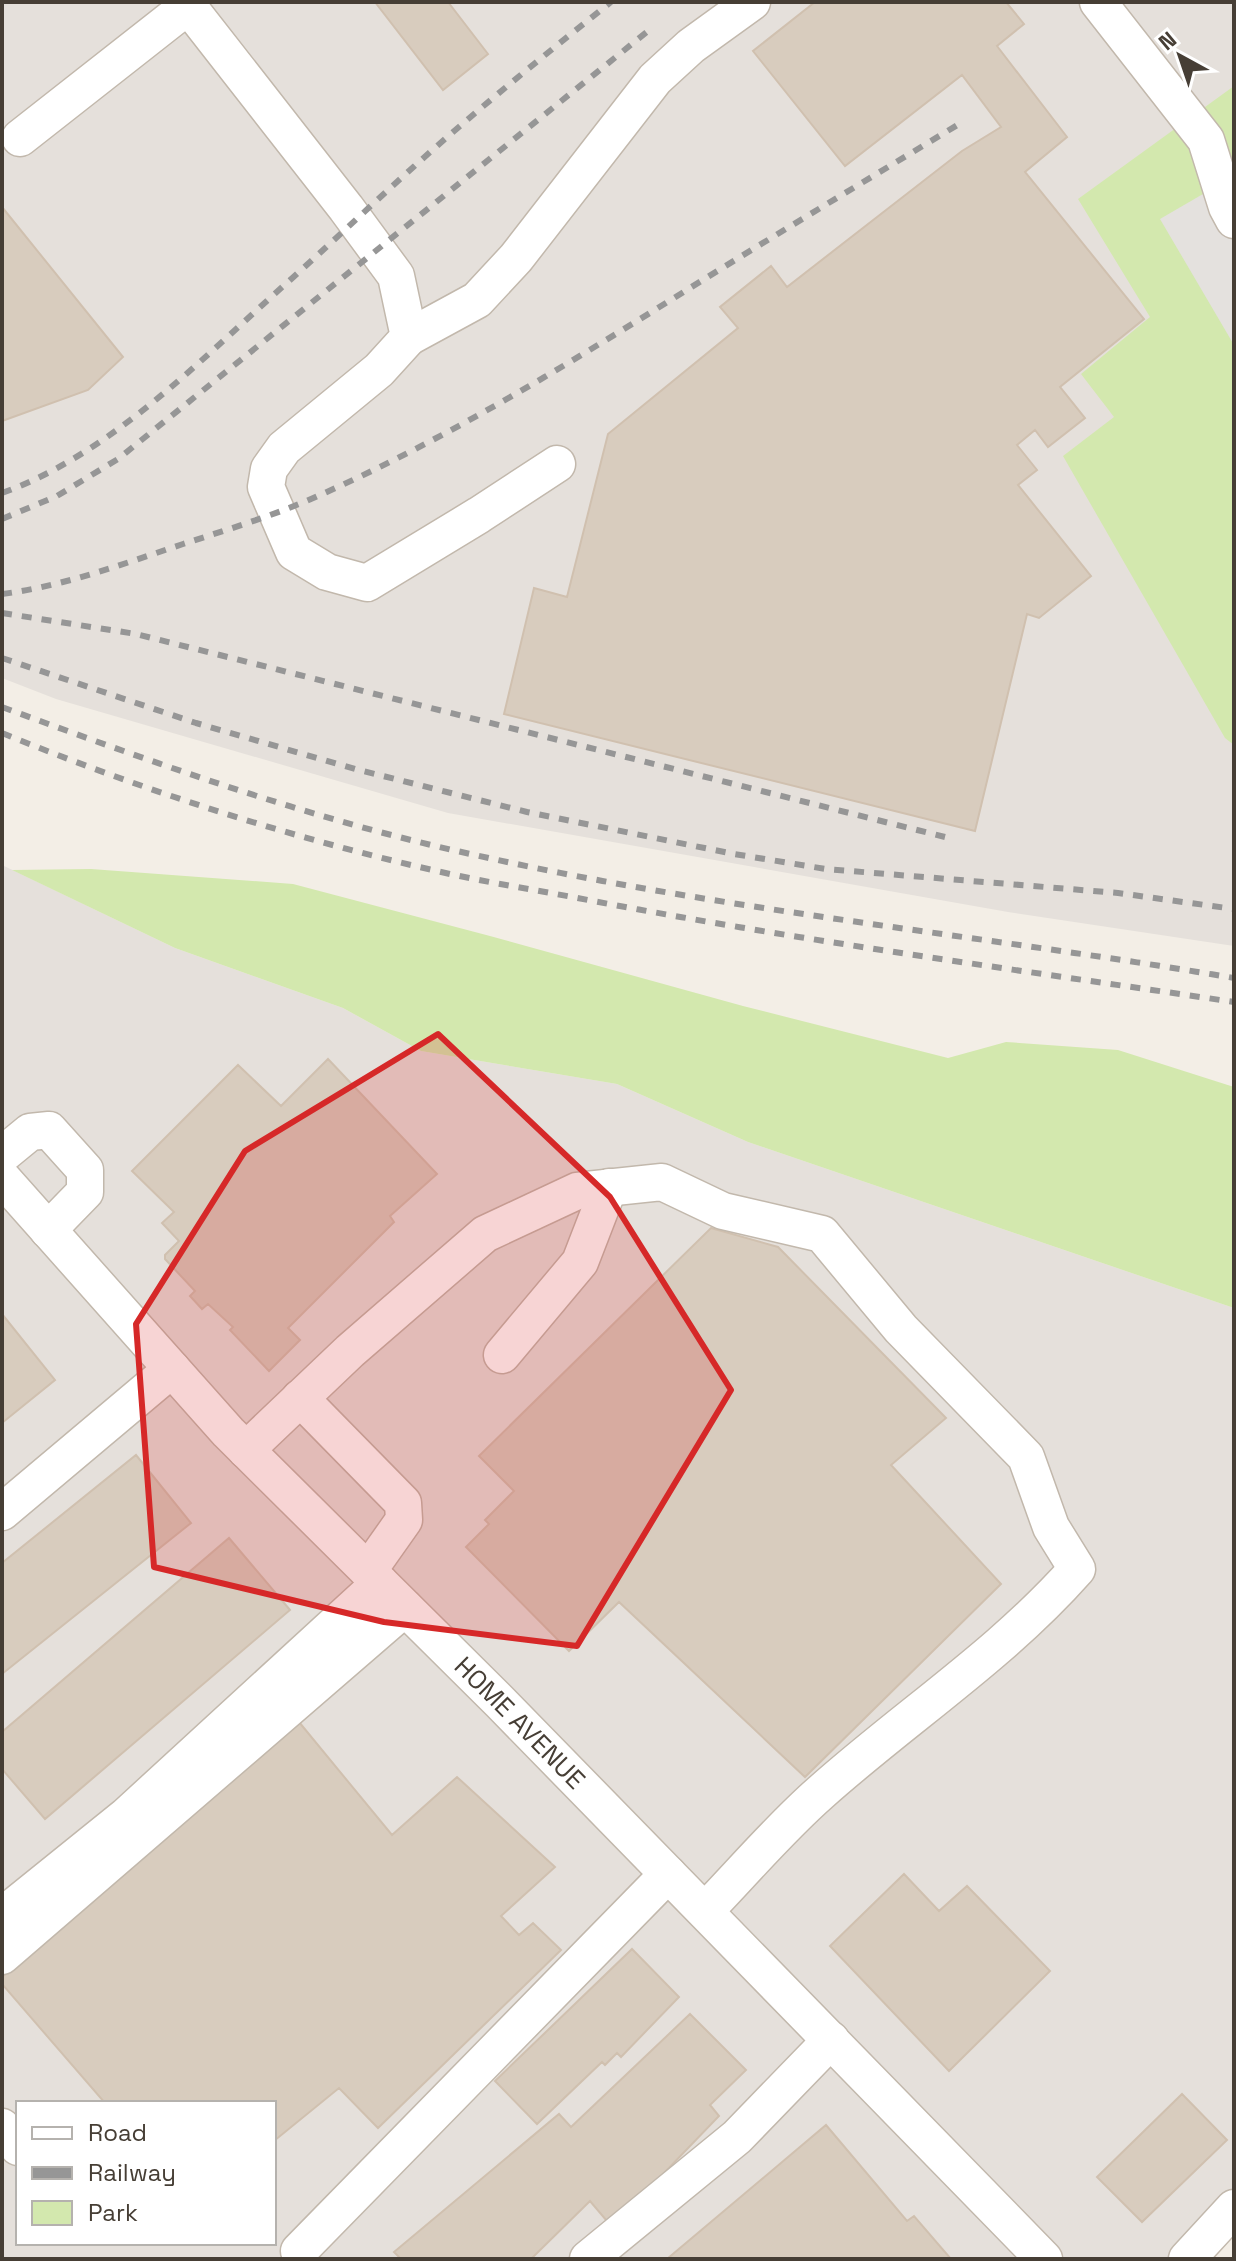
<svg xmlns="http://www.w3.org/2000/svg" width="1236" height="2261" viewBox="0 0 1236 2261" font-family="'Space Grotesk',sans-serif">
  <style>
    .industrial { fill: #e5e0db; fill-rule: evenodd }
    .green { fill: #d3e8ae }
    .parking { fill: #e4e1de }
    .building { fill: #d8ccbe; stroke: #d0c0af; stroke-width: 2 }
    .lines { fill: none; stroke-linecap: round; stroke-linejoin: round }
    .minor-casing { stroke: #c2b8ac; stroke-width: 39 }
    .minor { stroke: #fff; stroke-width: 36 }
    .rail { stroke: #969696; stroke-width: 6; stroke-dasharray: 10 10; stroke-linecap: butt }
    .marked { fill: #d62828; fill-opacity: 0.2; stroke: #d62828; stroke-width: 6; stroke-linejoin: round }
    .labels { text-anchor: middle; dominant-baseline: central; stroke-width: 6; stroke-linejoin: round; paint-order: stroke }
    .street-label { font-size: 26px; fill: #463e35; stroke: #fff }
  </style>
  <rect width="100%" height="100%" fill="#f3eee6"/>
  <!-- industrial -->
  <path class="industrial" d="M 2,2 L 1234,2 L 1234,946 L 1008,912 L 448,813 L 56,699 L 2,678 Z
    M 2,865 L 175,948 L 343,1008 L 421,1051 L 617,1084 L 748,1142 L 1234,1308 L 1234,2208 L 1187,2259 L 2,2259 ZM 18,2103 L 274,2103 L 274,2243 L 18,2243 Z"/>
  <!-- green -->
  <path class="green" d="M 1234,86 L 1234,745 L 1225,738 L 1063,456 L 1114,417 L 1081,374 L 1150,317 L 1078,199 Z
    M 91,869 L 293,884 L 490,936 L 743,1006 L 948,1058 L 1006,1042 L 1118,1050 L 1234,1087 L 1234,1308 L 748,1142 L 617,1084 L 421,1051 L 343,1008 L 175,948 L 12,870 Z"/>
  <!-- parking -->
  <path class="parking" d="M 1234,176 L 1234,345 L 1160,219 Z"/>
  <!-- building -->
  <path class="building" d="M 375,2 L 448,2 L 488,54 L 443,90 Z
    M 815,2 L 1006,2 L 1024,24 L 997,46 L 1067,137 L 1025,172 L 1144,319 L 1060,387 L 1085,418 L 1048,447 L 1035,430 L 1017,445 L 1037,470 L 1018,485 L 1091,576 L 1039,618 L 1027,614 L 975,831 L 504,714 L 534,588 L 567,597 L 608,434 L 738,328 L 720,307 L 771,266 L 787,287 L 962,151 L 1001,127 L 962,75 L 845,166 L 753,51 Z
    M 2,207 L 123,357 L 88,390 L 2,421 Z
    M 328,1059 L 437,1174 L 390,1216 L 394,1222 L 288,1328 L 300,1340 L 269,1371 L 230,1330 L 233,1327 L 208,1304 L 202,1309 L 190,1296 L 195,1291 L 165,1259 L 165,1255 L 179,1241 L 162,1223 L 174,1212 L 132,1171 L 238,1065 L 281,1106 Z
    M 711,1228 L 778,1247 L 946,1418 L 891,1465 L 1001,1584 L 805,1777 L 619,1602 L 569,1651 L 466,1547 L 489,1524 L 485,1520 L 514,1491 L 479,1456 Z
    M 2,1314 L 55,1380 L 2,1423 Z
    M 136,1455 L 191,1523 L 2,1674 L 2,1563 Z
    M 229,1538 L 290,1610 L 45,1819 L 2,1769 L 2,1732 Z
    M 299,1722 L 392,1835 L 457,1777 L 555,1867 L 501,1916 L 519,1935 L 533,1923 L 561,1950 L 378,2128 L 339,2088 L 274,2141 L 274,2103 L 105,2103 L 2,1984 L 2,1977 Z
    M 904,1874 L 939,1911 L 967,1886 L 1050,1971 L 949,2071 L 830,1946 Z
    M 632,1949 L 679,1997 L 621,2057 L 617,2053 L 605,2065 L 602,2062 L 537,2124 L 495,2081 Z
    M 690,2014 L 746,2070 L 710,2105 L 719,2116 L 612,2227 L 590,2201 L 531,2259 L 401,2259 L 394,2252 L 559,2114 L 571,2127 Z
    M 1182,2094 L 1227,2140 L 1142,2222 L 1097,2177 Z
    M 826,2125 L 907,2221 L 914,2216 L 951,2259 L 667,2259 Z"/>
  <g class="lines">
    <!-- minor casing -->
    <g class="minor-casing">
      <g id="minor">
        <path d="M 185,2 L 346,208 L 396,276 L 409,337 L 379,370 L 284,448 L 269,469 L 266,487 L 294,552 L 327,572 L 367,583 L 479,515 L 557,464"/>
        <path d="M 1098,2 L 1206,140 L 1227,207 L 1234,220"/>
        <path d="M 20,138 L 188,6"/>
        <path d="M 409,337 L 477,300 L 516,258 L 655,79 L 691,46 L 752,2"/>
        <path d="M 2,1155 L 30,1132 L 49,1130 L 85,1170 L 85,1192 L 48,1230"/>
        <path id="s1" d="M 2,1178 L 228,1432 L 500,1702 L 1044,2259"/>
        <path d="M 502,1355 L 580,1262 L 609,1187"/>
        <path d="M 300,1398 L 403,1503 L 404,1520 L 368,1571"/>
        <path d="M 246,1450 L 350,1351 L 485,1234 L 577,1191 L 662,1182 L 723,1211 L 822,1234 L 901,1329 L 1026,1457 L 1051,1527 L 1077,1569 C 1001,1655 905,1717 820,1793 C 779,1829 743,1872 705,1911"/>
        <path d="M 2,1512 L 172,1369"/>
        <path d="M 2,1916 L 126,1816 L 380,1583"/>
        <path d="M 2,1956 L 405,1608"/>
        <path d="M 2,2127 L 18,2147"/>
        <path d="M 299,2251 L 668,1874"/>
        <path d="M 588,2259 L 737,2137 L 831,2040"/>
        <path d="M 1187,2259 L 1234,2208"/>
      </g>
    </g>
    <!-- minor -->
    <use href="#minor" class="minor"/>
    <!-- rail -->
    <path class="rail" d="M 2,493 C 113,453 202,358 289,281 C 339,236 387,190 437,146 C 494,96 552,49 611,2
      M 2,519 L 57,496 L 118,459 L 648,31
      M 2,594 C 64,586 123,564 183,544 C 229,529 276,515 320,495 C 455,435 581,356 706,278 C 790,226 875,175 959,124
      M 2,613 L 136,634 L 945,837
      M 2,658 L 196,723 L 355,769 L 527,812 L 734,854 L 826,869 L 1118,893 L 1234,909
      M 2,707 C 157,764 313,820 475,855 C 725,911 981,935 1234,978
      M 2,733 C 147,792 297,840 450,874 C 496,884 542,891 588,900 C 802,941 1018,970 1234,1002"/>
  </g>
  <!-- marked area -->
  <path class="marked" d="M 438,1034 L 610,1197 L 731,1390 L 577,1646 L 384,1622 L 154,1567 L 136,1324 L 245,1151 Z"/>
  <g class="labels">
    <!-- street labels -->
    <g class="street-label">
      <text stroke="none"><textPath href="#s1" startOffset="752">HOME AVENUE</textPath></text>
    </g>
  </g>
  <!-- border -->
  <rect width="1236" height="2261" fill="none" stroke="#463e35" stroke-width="8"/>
  <!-- legend -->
  <rect x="16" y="2101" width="260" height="144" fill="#ffffff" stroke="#b5b2ae" stroke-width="2"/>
  <rect x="32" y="2127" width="40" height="12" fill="#ffffff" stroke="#b5b2ae" stroke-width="2"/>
  <text x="88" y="2141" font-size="24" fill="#463e35">Road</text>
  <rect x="32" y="2167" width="40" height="12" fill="#969696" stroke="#b5b2ae" stroke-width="2"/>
  <text x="88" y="2181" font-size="24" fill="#463e35">Railway</text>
  <rect x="32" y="2201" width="40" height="24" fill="#d3e8ae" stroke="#b5b2ae" stroke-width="2"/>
  <text x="88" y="2221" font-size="24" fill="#463e35">Park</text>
  <!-- north arrow -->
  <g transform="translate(1180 56) rotate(320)" stroke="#ffffff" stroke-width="6" paint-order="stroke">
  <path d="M0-6L14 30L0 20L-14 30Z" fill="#463e35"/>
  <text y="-12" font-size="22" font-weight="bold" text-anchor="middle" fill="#463e35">N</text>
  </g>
</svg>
